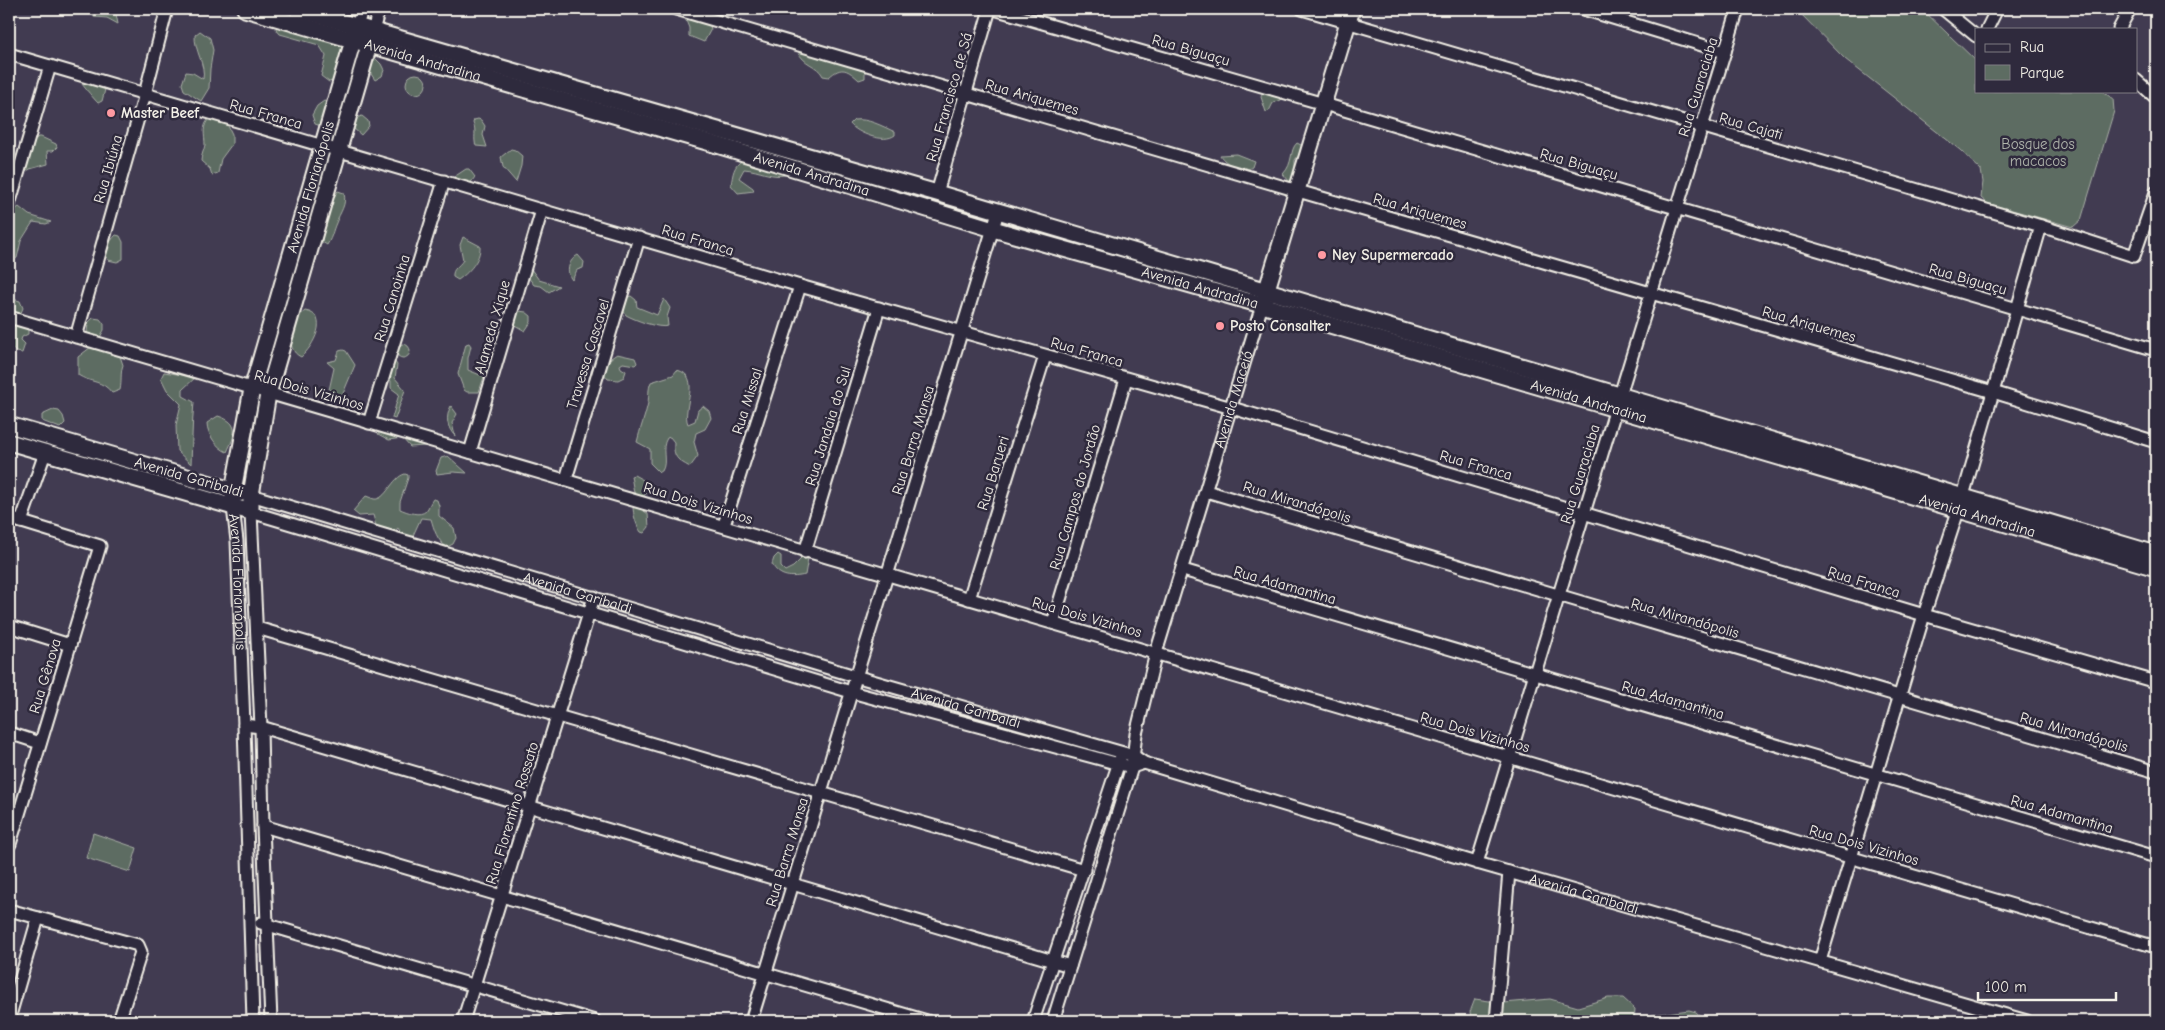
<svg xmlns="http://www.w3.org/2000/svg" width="2165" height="1030" viewBox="0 0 2165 1030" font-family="'Comic Neue',sans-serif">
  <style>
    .green { fill: #5d6c62; stroke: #a8aea5 }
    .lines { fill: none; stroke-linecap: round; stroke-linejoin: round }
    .street-casing { stroke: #f4f1e8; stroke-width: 15 }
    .secondary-casing { stroke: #f4f1e8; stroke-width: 19 }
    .street { stroke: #2f2a3d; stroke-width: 11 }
    .secondary { stroke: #2f2a3d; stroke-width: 15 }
    .poi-dot { fill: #ff9aa2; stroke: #2f2a3d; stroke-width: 2 }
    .labels { text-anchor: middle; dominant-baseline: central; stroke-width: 5; stroke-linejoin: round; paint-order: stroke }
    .street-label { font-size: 15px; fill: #f4f1e8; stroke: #2f2a3d }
    .poi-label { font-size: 15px; font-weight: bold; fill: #f4f1e8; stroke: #2f2a3d; text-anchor: start }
    .park-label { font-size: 15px; fill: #b0b5ac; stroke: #2f2a3d }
  </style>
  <rect width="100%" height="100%" fill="#413b51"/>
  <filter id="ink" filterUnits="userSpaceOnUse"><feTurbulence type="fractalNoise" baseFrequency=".02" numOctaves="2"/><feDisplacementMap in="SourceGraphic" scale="10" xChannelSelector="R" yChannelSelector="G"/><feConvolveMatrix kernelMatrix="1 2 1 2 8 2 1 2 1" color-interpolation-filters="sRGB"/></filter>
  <g filter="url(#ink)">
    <!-- green -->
    <path class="green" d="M 87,9 L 115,9 L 118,24 L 107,18 L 94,17 Z
      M 1796,9 L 1922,9 L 1976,61 L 1976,91 L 2102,91 L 2113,99 L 2114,111 L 2081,220 L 2073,227 L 1987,203 L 1981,198 L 1983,182 L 1981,170 L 1960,150 L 1845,59 Z
      M 685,18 L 709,23 L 711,29 L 704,42 L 689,36 L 689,28 Z
      M 277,23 L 345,45 L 339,79 L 329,82 L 321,76 L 326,56 L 319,45 L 280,34 L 276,29 Z
      M 200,31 L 210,38 L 213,50 L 210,69 L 209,88 L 201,101 L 184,90 L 182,84 L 186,72 L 193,73 L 203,79 C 206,65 194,50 195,35 Z
      M 801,50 L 821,58 L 865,69 L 865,78 L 859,80 C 848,70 842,65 829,77 L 823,76 C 817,64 803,65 798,51 Z
      M 374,57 L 381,64 L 384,70 L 382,76 L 375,80 L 371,74 L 370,62 Z
      M406 84a10 10 0 1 1 20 0a10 10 0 1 1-20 0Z
      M 83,81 L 106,86 L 102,101 L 98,103 C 94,99 85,88 82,84 Z
      M 1263,91 L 1283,97 L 1281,100 L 1273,103 L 1269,111 L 1266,112 L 1261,97 Z
      M 324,101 L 327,102 L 321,126 L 315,124 L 312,115 L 317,106 Z
      M 362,116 L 368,121 L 369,126 L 361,135 L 353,128 L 356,118 Z
      M 210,118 L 226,122 L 232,134 L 232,144 L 221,159 L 218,173 L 212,175 L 210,169 L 201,161 C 201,156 204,150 205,145 C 205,135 201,126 210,118 Z
      M 478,119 L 481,120 L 485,126 L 483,135 L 487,147 L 476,146 C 473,138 477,131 473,123 L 474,120 Z
      M 854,120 C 868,118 882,126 895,132 L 895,135 C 884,144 857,133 850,124 Z
      M 38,137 L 41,137 L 56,144 L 57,147 L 53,151 L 47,151 L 48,164 L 30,169 L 24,173 L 30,143 Z
      M 1297,143 L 1305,147 L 1295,160 L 1295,172 L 1290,182 L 1283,174 C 1294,163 1289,150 1297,143 Z
      M 511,149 L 515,150 L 522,156 L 521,166 L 516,182 L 503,167 L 501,157 Z
      M 1236,154 L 1254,161 L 1252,167 C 1243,173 1225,164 1220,155 Z
      M 743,160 L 789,174 C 772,179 760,170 744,169 L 739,178 L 753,188 L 754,191 L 738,193 L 731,185 C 733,174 733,166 743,160 Z
      M 466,169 L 469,169 L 475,177 L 469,185 L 451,179 Z
      M 338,191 L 344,193 C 347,205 340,212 336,223 C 332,232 333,235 327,245 L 322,242 L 322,235 L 334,196 Z
      M 19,207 L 29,215 L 51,222 L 46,224 L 33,222 L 21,241 L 17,258 L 13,260 L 9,239 L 16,209 Z
      M 116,235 L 120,236 L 123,242 L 123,259 L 117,262 L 108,260 C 103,250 109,242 116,235 Z
      M 463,237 L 480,246 C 481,260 468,273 458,280 L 453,277 C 452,268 459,267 463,260 L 460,245 Z
      M 578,255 L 584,262 L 583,268 L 577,270 L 572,280 C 565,271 569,260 578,255 Z
      M 531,269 L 539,280 L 559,286 L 549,292 L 541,286 L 534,285 L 528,277 L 528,270 Z
      M 631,296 L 636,300 L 637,307 L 657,315 L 664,299 L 670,308 L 667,317 L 668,326 C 659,329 635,320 626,315 L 622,309 L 625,298 Z
      M 9,298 L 20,301 L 23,308 L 20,315 L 9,315 Z
      M 305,311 C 331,315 313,347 301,357 C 283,349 292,320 305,311 Z
      M 519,311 L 526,312 L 531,316 L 531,322 L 525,331 L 513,324 L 516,312 Z
      M 93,318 L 100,319 L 104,324 L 104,330 L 99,339 L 87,333 L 88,323 Z
      M 9,320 L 28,328 L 28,334 L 22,337 L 21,340 L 25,344 L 22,353 L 16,352 L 11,347 L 12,335 L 9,333 Z
      M 469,343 L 471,346 L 468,358 L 468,370 L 480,375 L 484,366 L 487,368 L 479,392 L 467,392 L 464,390 L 458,374 L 466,344 Z
      M396 351a7 7 0 1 1 14 0a7 7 0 1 1-14 0Z
      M 91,347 L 120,356 L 123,365 C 120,373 122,381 120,390 L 112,393 C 103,380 90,383 78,375 L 78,357 Z
      M 343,350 L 346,351 L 355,365 L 342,396 C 336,397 332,396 329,390 L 334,368 L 327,362 L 336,360 L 339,351 Z
      M 617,354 L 635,358 L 637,363 L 635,365 L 623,363 L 620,365 L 621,368 L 626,371 L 624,377 L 618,380 L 608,379 L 604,374 L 603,368 L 611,358 Z
      M 395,362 L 397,365 L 395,378 L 405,390 L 395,419 L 392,418 L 399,394 L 391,388 L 391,381 L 387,376 L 392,364 Z
      M 677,370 C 703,376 681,409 688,424 L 695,421 L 698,410 L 703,406 L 709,411 L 711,418 L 705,429 L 696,433 L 694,442 L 698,456 L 690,467 C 677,460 673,457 674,442 L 670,437 L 667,438 C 660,449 668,461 662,471 L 659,472 L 650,463 L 650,449 L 637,442 C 640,429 645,417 648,403 C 649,396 648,389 651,382 L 673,375 Z
      M 164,372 L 196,377 L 183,389 L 183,396 L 194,402 C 192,423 192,443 191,464 L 177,451 L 176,425 L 181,404 L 167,390 L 161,378 Z
      M 451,406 L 457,414 L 452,423 L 455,436 C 447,428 445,417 451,406 Z
      M 53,410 L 59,411 L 63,416 L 65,423 L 60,428 L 42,421 L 42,415 Z
      M 218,416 C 241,423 235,435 227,452 C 217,448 207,434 207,423 Z
      M 379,431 L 422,441 L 425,446 L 410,447 L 402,438 L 389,440 L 378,434 Z
      M 448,456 L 467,473 L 453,472 L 437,474 L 436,471 L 441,458 Z
      M 405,474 L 408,475 L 408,478 L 400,502 L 400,509 C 407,512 420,517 426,511 C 429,507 430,503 433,499 L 437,500 L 439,506 L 439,516 L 454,528 L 456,538 L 453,544 L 447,547 C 437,541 434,529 431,519 L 421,518 L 411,540 L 403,536 L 398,528 L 392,533 L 376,526 L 373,515 L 359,516 L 353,511 L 366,496 C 369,497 371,498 374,499 C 386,501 392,477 405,474 Z
      M 634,475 L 654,486 L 654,489 L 644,495 L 644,500 L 635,498 L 631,476 Z
      M 636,505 L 648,514 L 649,527 L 644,533 L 641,532 C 636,525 633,514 633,506 Z
      M 778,554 L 781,556 L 781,567 L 785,571 L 793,567 L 802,558 L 808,558 L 805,575 C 792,578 779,578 772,564 L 774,558 Z
      M 93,833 L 137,848 L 130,872 L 86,858 Z
      M 1608,998 L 1623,998 L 1635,1009 L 1634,1021 L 1472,1021 L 1470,1012 L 1475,999 L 1504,1003 L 1550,999 L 1578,1007 Z
      M 1689,1010 L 1696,1012 L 1706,1021 L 1647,1021 L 1652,1015 Z"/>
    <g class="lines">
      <!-- street casing -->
      <g class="street-casing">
        <g id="street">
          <path d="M 676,9 L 1298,191 L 1993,392 L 2156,442"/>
          <path d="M 994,9 L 1324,104 L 2156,350"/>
          <path d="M 1302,9 L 2041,226 L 2134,256 L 2156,192"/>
          <path d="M 1583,9 L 1725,52"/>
          <path d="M 1943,9 L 1976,36"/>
          <path d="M 357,27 L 362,9"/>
          <path d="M 1987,29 L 1997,9"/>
          <path d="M 2119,29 L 2130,9"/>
          <path d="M 373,31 L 379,9"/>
          <path d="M 9,54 L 800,286 L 1232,408 L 1924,615 L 2156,682"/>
          <path d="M 2136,80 L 2156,98"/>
          <path d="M 937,193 L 990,9"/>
          <path d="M 9,205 L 50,66"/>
          <path d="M 9,317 L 2156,947"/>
          <path d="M 76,337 L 145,94 L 167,9"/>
          <path d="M 369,423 L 444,181"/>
          <path d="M 470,452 L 542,210"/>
          <path d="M 566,479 L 639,238"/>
          <path d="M 1206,491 L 2156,772"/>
          <path id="s1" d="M 251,495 L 855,676 L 1134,756 L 1144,763 L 1477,863 L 2027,1021"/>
          <path id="s2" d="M 233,507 L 237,541 L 244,725 L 253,1021"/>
          <path d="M 9,518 L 100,546 L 10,844"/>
          <path d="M 21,522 L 45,453"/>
          <path d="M 724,525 L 800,286"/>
          <path d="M 805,552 L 879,308"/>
          <path d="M 1183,570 L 2156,857"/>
          <path d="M 969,599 L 1045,356"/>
          <path d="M 1053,623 L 1126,379"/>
          <path d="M 9,626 L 70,645"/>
          <path d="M 257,628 L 1084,870"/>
          <path d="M 244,725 L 261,727 L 1070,966"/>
          <path d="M 9,733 L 40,743"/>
          <path d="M 263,826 L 927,1021"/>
          <path d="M 1477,863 L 1738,9"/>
          <path d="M 9,910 L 138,945 L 141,952 L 119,1021"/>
          <path d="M 261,923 L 595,1021"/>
          <path d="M 1820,961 L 1924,615 L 1963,496 L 2041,226"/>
          <path d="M 9,1019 L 38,918"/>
          <path d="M 271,1021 L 263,826 L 261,727 L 251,512 L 851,692 L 1119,764 L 1132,767 L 1144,763"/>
          <path d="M 463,1021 L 594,597"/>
          <path d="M 751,1021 L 998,212"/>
          <path d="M 1033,1021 L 1120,759"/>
          <path id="s3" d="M 1053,1021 L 1132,767 L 1136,734 L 1156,653 L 1262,305"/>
          <path d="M 1496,1021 L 1509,872"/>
        </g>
      </g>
      <!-- secondary casing -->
      <g class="secondary-casing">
        <g id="secondary">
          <path id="s4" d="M 245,9 L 714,144 L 993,229 L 1262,305 L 2156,568"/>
          <path d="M 297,9 L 937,193 L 2156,554"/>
          <path d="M 1264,299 L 1352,9"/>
          <path d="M 9,425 L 242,493"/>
          <path d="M 9,442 L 251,512 L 251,495 L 268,394 L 372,35"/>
          <path id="s5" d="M 233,507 L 233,491 L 252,389 L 356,30"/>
        </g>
      </g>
      <!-- street -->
      <use href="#street" class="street"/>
      <!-- secondary -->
      <use href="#secondary" class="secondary"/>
    </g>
  </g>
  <!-- markers -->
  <g class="poi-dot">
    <circle cx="111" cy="113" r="5"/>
    <circle cx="1322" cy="255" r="5"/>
    <circle cx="1220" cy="326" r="5"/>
  </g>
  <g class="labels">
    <!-- street labels -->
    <g class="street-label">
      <text transform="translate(1191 50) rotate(16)">Rua Biguaçu</text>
      <text stroke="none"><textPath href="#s4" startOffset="185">Avenida Andradina</textPath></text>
      <text transform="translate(1698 87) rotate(-73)">Rua Guaraciaba</text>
      <text transform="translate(949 97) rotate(-74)">Rua Francisco de Sá</text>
      <text transform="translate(1032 97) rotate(16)">Rua Ariquemes</text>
      <text transform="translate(266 114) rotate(16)">Rua Franca</text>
      <text transform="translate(1751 126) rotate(16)">Rua Cajati</text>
      <text transform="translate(1579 164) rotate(16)">Rua Biguaçu</text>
      <text transform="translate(108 169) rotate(-74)">Rua Ibiúna</text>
      <text stroke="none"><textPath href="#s4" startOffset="590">Avenida Andradina</textPath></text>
      <text stroke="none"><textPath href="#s5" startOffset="330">Avenida Florianópolis</textPath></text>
      <text transform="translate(1420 211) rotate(16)">Rua Ariquemes</text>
      <text transform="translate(698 240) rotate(17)">Rua Franca</text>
      <text transform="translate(1968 279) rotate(16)">Rua Biguaçu</text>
      <text stroke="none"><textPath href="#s4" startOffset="995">Avenida Andradina</textPath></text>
      <text transform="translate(392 298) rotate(-73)">Rua Canoinha</text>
      <text transform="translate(1809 324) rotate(16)">Rua Ariquemes</text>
      <text transform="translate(492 327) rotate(-74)">Alameda Xique</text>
      <text transform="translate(1087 352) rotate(16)">Rua Franca</text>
      <text transform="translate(588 354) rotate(-73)">Travessa Cascavel</text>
      <text transform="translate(309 390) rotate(16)">Rua Dois Vizinhos</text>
      <text stroke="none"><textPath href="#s3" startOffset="648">Avenida Maceió</textPath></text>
      <text transform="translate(747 401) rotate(-72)">Rua Missal</text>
      <text stroke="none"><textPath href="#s4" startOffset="1400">Avenida Andradina</textPath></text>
      <text transform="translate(828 426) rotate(-73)">Rua Jandaia do Sul</text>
      <text transform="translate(913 440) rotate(-73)">Rua Barra Mansa</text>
      <text transform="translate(1476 465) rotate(16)">Rua Franca</text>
      <text transform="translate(993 473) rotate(-73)">Rua Barueri</text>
      <text transform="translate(1580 474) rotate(-73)">Rua Guaraciaba</text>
      <text transform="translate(189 477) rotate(16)">Avenida Garibaldi</text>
      <text transform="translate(1075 497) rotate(-74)">Rua Campos do Jordão</text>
      <text transform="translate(1297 502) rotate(17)">Rua Mirandópolis</text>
      <text transform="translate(698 503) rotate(17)">Rua Dois Vizinhos</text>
      <text stroke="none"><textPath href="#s4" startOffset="1805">Avenida Andradina</textPath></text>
      <text stroke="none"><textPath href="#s2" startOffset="75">Avenida Florianópolis</textPath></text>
      <text transform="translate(1864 582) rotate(17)">Rua Franca</text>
      <text transform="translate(1285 585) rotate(16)">Rua Adamantina</text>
      <text stroke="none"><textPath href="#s1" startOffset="341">Avenida Garibaldi</textPath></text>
      <text transform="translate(1087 617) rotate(16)">Rua Dois Vizinhos</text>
      <text transform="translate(1685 618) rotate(16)">Rua Mirandópolis</text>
      <text transform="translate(45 676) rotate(-73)">Rua Gênova</text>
      <text transform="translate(1673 700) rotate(16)">Rua Adamantina</text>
      <text stroke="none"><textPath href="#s1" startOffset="746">Avenida Garibaldi</textPath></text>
      <text transform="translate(1475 732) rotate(16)">Rua Dois Vizinhos</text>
      <text transform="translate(2074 732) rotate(16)">Rua Mirandópolis</text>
      <text transform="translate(512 813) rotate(-73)">Rua Florentino Rossato</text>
      <text transform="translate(2062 814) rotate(16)">Rua Adamantina</text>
      <text transform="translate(1864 845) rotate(16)">Rua Dois Vizinhos</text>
      <text transform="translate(787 852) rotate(-73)">Rua Barra Mansa</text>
      <text stroke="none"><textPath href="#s1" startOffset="1392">Avenida Garibaldi</textPath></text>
    </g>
    <!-- poi labels -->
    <g class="poi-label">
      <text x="121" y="113">Master Beef</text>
      <text x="1332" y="255">Ney Supermercado</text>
      <text x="1230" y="326">Posto Consalter</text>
    </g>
    <!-- park labels -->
    <g class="park-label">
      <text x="2038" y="144">Bosque dos<tspan x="2038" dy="17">macacos</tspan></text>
    </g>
  </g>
  <!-- margin -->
  <rect width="2165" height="1030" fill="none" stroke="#2f2a3d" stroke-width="30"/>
  <rect x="15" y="15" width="2135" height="1000" fill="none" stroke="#f4f1e8" stroke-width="2" filter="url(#ink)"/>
  <!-- legend -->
  <rect x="1975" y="28" width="162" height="65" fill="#2f2a3d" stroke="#7e7a81"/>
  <rect x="1985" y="44" width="25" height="8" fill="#2f2a3d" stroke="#7e7a81"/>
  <text x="2020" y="52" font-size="15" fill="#f4f1e8">Rua</text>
  <rect x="1985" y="65" width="25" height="15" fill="#5d6c62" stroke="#7e7a81"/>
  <text x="2020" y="78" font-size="15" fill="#f4f1e8">Parque</text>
  <!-- scale -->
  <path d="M1978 992v8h138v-8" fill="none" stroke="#f4f1e8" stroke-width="2.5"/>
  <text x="1985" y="992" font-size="15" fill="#f4f1e8" stroke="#2f2a3d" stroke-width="4" paint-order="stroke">100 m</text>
</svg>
